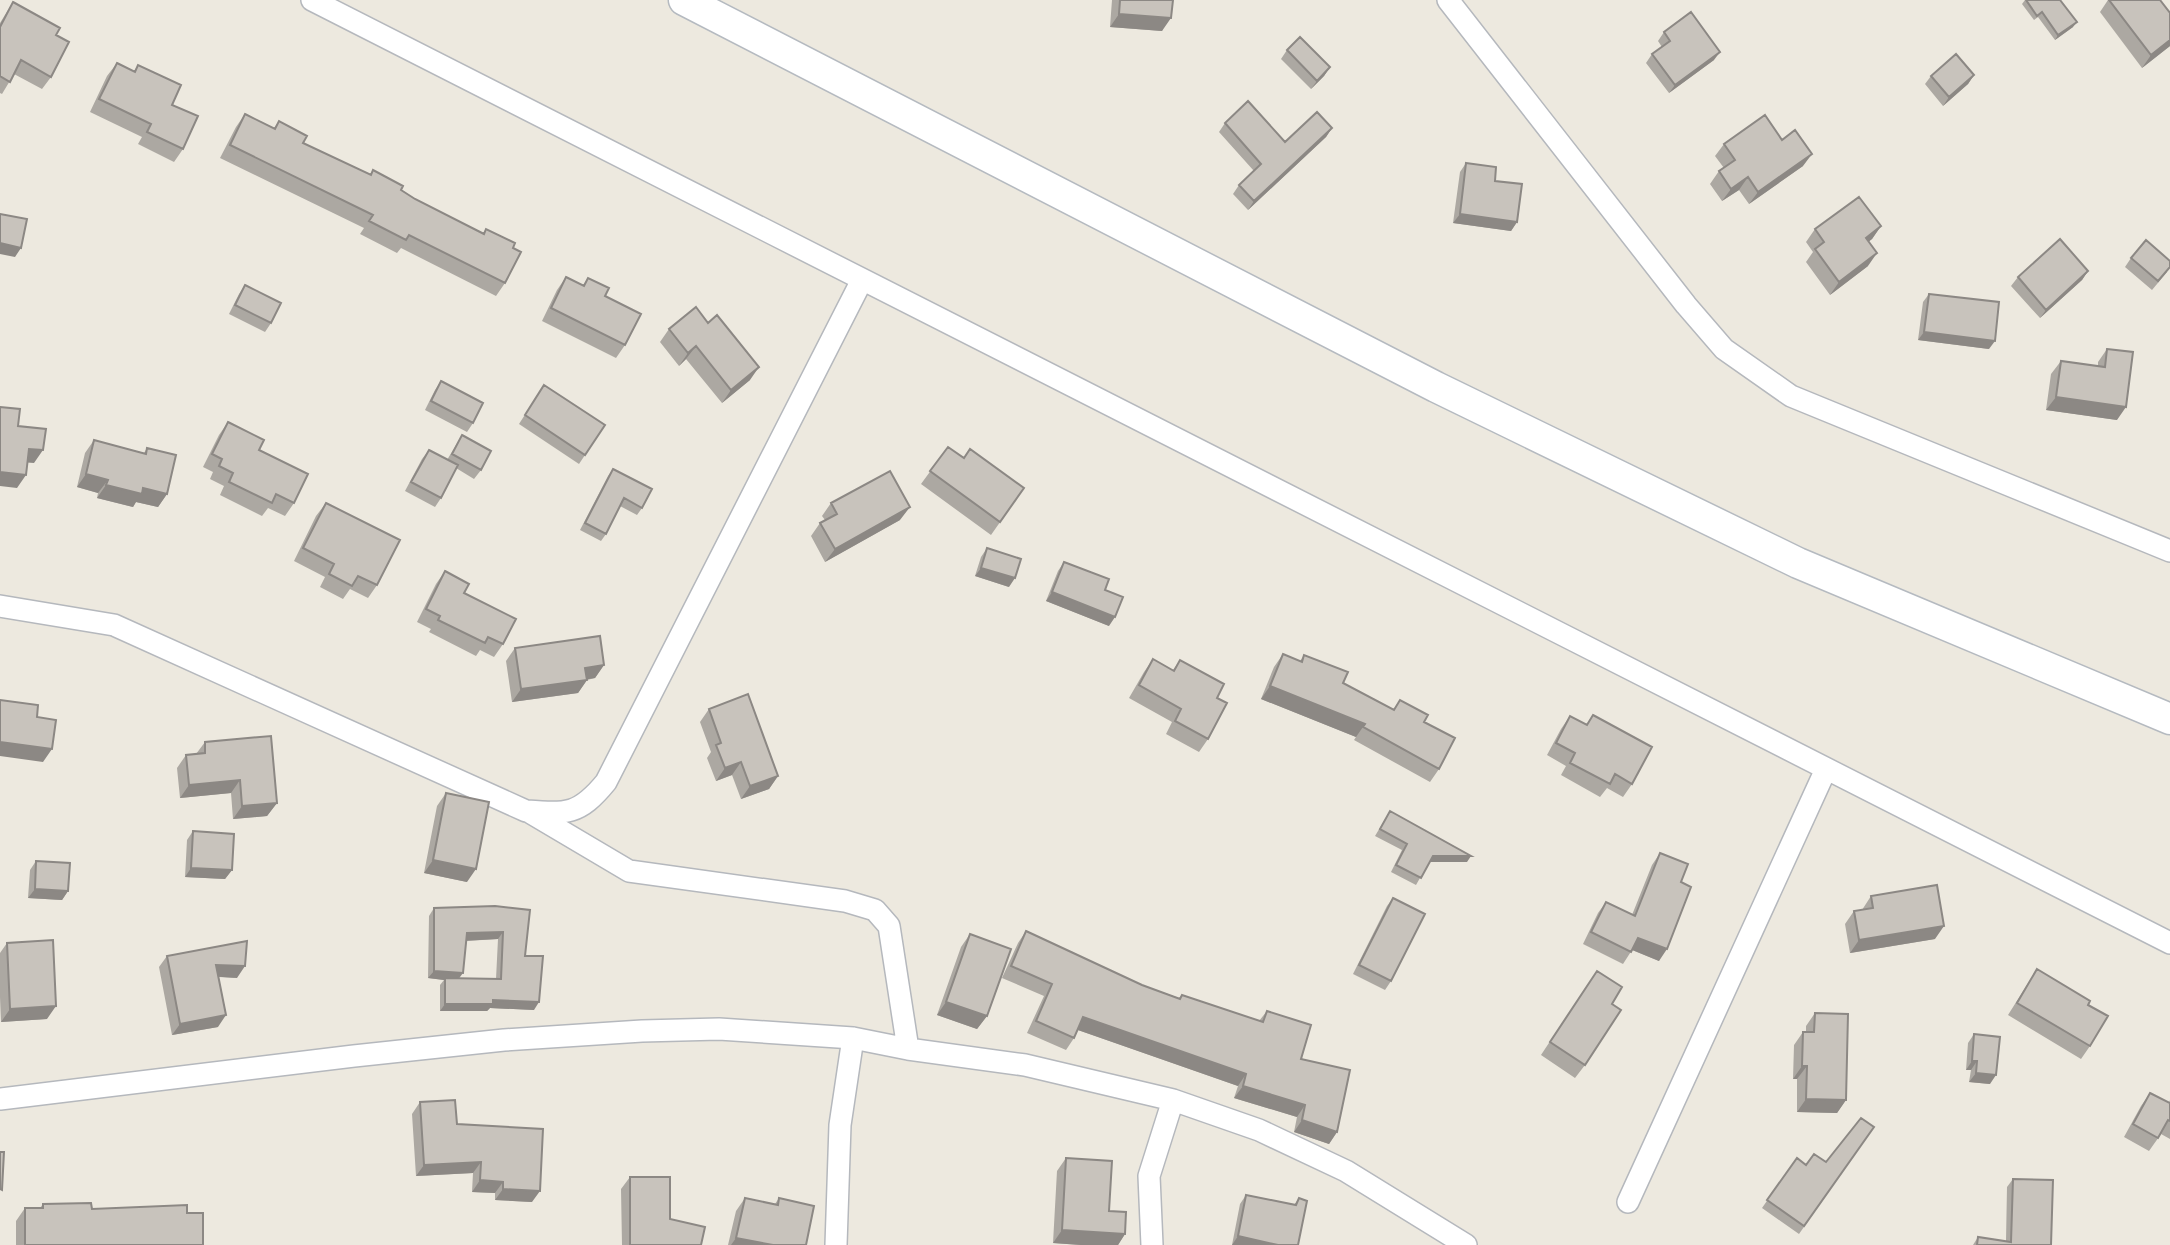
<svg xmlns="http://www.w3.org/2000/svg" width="2170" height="1245" viewBox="0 0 2170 1245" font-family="'Space Grotesk',sans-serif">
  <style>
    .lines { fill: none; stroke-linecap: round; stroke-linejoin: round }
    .street-casing { stroke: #b5b8bd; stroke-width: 24 }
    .secondary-casing { stroke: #b5bac0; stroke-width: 33 }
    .street { stroke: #fff; stroke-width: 21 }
    .secondary { stroke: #fff; stroke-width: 30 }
    .wall { fill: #aca8a2; fill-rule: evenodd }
    .shaded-wall { fill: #8c8884 }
    .building { fill: #c8c3bc; stroke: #8c8884; stroke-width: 2 }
  </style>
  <rect width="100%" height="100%" fill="#ede9df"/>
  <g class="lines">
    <!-- street casing -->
    <g class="street-casing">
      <path id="street" d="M 312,0 L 2170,943
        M 1448,0 L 1686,305 L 1724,349 L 1791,396 L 2170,551
        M 0,606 L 114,625 L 526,811 C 567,814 579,815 606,782 L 862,280
        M 531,813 L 629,871 L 845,901 L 875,910 L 889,926 L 908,1049
        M 0,1099 L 354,1056 L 504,1040 L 642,1031 L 719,1029 L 853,1038 L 908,1049 L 1025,1065 L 1173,1100 L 1259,1130 L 1346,1171 L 1466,1245
        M 1628,1202 L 1826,769
        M 836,1245 L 840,1125 L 853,1038
        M 1152,1245 L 1149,1176 L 1173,1100"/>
    </g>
    <!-- secondary casing -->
    <g class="secondary-casing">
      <path id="secondary" d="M 684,0 L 1436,387 L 1798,563 L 2170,719"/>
    </g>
    <!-- street -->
    <use href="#street" class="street"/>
    <!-- secondary -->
    <use href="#secondary" class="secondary"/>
  </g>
  <!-- wall -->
  <path class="wall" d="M 1112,0 L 1173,0 L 1162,31 L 1110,27 Z
    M 2025,0 L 2073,27 L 2055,40 L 2038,17 L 2034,20 L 2022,4 Z
    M 2108,0 L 2109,0 L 2170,46 L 2142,68 L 2100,12 Z
    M 13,2 L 56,35 L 51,77 L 42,89 L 14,74 L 2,94 L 0,93 L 0,23 Z
    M 1664,32 L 1714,60 L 1669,93 L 1646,63 L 1652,54 L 1662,47 L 1658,41 Z
    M 1287,50 L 1330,67 L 1324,76 L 1311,89 L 1281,59 Z
    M 117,63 L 134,71 L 138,65 L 172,105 L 183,149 L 174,162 L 138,144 L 142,137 L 90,112 L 107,76 Z
    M 1974,75 L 1968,84 L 1943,106 L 1925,84 L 1931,76 Z
    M 245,114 L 274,128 L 279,121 L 303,143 L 370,174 L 373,170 L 415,199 L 483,233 L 486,229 L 513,248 L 505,283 L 496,296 L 401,248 L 397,253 L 360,234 L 364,228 L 220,158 L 236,127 Z
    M 1225,123 L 1285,142 L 1332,128 L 1326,137 L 1248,210 L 1233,194 L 1239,185 L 1254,171 L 1219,132 Z
    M 1782,140 L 1803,166 L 1749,204 L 1739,190 L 1722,201 L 1710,184 L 1719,171 L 1724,168 L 1715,156 L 1724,144 Z
    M 1466,163 L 1495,181 L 1517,222 L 1511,231 L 1453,223 L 1460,172 Z
    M 1881,226 L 1872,239 L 1869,241 L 1868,266 L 1830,295 L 1806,262 L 1813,252 L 1806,242 L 1815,229 Z
    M 2131,258 L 2167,272 L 2152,290 L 2125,267 Z
    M 2088,271 L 2082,280 L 2040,318 L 2011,286 L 2018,277 Z
    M 566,277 L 583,285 L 588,278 L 625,345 L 616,358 L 542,321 L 557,290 Z
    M 245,285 L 271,323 L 265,332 L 229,314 L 239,294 Z
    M 1929,294 L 1989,349 L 1918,340 L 1923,302 Z
    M 669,329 L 750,380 L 722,403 L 686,359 L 679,366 L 660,342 Z
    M 2107,349 L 2117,420 L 2046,410 L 2051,374 L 2061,361 L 2098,366 L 2098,362 Z
    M 441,381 L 473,423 L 467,432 L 425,410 L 435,390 Z
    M 544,385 L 605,425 L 579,464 L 519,424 Z
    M 228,422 L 259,450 L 294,503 L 285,516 L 268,508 L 262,516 L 220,495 L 224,486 L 210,479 L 213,472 L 203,467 L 219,435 Z
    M 462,435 L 481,470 L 474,479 L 456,468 L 441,498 L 435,507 L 405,491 L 422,459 L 429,450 L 447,460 Z
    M 94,440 L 144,453 L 147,448 L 167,494 L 158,507 L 136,502 L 133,507 L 97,498 L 98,493 L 77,487 L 85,453 Z
    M 948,447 L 964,458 L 1024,488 L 991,535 L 921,484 Z
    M 613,469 L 642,508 L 637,515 L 620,506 L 606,534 L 601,541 L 580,530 L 608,476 Z
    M 326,503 L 377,585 L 368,598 L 350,589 L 343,599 L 320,587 L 325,577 L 294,561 L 316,516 Z
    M 831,503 L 900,520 L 825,562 L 811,536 L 820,523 L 825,520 L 822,516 Z
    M 987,548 L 1009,587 L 975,576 L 981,557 Z
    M 1064,562 L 1105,590 L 1109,626 L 1046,601 L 1058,571 Z
    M 445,571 L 464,593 L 503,644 L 494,657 L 480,650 L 476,656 L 429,632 L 431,629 L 417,622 L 436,584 Z
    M 515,648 L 604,665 L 595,678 L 587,680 L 578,693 L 512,702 L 506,661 Z
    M 1283,654 L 1300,661 L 1304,655 L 1343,683 L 1393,710 L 1400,700 L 1424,722 L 1439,769 L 1430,782 L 1354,740 L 1356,737 L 1261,699 L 1274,667 Z
    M 1153,659 L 1173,670 L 1180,660 L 1217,698 L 1208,739 L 1199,752 L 1166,734 L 1172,722 L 1129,698 L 1144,672 Z
    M 709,709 L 778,776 L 769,789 L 741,799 L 732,775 L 716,781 L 707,758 L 711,752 L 700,722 Z
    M 1593,715 L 1632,784 L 1623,797 L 1607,788 L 1600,797 L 1561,775 L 1566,766 L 1547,755 L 1561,729 L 1570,716 L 1586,725 Z
    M 205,742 L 277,803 L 267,816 L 233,819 L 231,793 L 180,798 L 177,768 L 186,755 L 196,754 Z
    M 446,793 L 467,882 L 424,873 L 437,806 Z
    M 1390,811 L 1467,862 L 1429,862 L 1416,885 L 1391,872 L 1402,850 L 1375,836 Z
    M 193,831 L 232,870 L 225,879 L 185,877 L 187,840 Z
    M 1660,853 L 1681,882 L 1659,961 L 1632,950 L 1623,964 L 1583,944 L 1598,913 L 1606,902 L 1632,915 L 1652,865 Z
    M 36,861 L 68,891 L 62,900 L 28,898 L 30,870 Z
    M 1871,896 L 1935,939 L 1850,953 L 1845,924 L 1854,911 L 1862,910 Z
    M 1393,898 L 1391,981 L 1385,990 L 1353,974 L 1387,906 Z
    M 495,906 L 525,956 L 534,1010 L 490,1008 L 487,1011 L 440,1011 L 440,985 L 444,980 L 428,978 L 429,916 L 434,908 ZM 498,939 L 496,979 L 459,978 L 466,941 Z
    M 1026,931 L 1142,985 L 1179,998 L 1182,995 L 1259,1021 L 1267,1011 L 1301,1059 L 1337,1132 L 1329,1144 L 1294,1132 L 1297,1117 L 1234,1098 L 1238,1086 L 1078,1030 L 1074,1038 L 1066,1050 L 1027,1033 L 1044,996 L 1002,978 L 1018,943 Z
    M 970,934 L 987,1016 L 977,1029 L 937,1015 L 961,947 Z
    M 7,943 L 47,1019 L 1,1022 L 0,997 L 0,953 Z
    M 167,956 L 237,978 L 219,977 L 218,1027 L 172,1035 L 159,967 Z
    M 2037,969 L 2088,1005 L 2090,1046 L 2081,1059 L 2008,1015 Z
    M 1588,984 L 1612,1004 L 1585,1065 L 1575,1078 L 1541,1055 Z
    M 1815,1013 L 1846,1100 L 1837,1113 L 1797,1112 L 1797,1079 L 1793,1079 L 1794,1045 L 1803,1032 L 1806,1032 L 1806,1026 Z
    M 1974,1034 L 1990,1084 L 1969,1082 L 1971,1070 L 1966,1070 L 1968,1043 Z
    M 2150,1093 L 2169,1103 L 2170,1100 L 2170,1139 L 2161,1134 L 2149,1151 L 2124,1137 L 2141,1106 Z
    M 420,1102 L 457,1124 L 532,1202 L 495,1200 L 495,1193 L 472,1192 L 473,1173 L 416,1176 L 412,1114 Z
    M 1874,1127 L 1799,1234 L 1762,1208 L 1797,1158 L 1806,1165 L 1826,1162 Z
    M 1066,1158 L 1109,1211 L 1125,1234 L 1118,1245 L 1081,1245 L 1053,1243 L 1057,1171 Z
    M 630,1177 L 670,1219 L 701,1245 L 622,1245 L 621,1189 Z
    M 2013,1179 L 2051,1245 L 1973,1245 L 1978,1237 L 2006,1241 L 2007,1187 Z
    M 1246,1195 L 1294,1205 L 1299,1198 L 1298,1245 L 1232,1245 L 1240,1204 Z
    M 745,1198 L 775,1204 L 779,1198 L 806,1245 L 728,1245 L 736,1211 Z
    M 43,1204 L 92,1209 L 187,1213 L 203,1245 L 16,1245 L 16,1221 L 25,1208 L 40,1208 Z"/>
  <!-- shaded-wall -->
  <path class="shaded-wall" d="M 1119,14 L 1171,18 L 1162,31 L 1110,27 Z
    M 2077,22 L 2073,27 L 2055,40 L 2058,35 Z
    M 2170,40 L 2170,46 L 2142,68 L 2151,55 Z
    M 1720,52 L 1714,60 L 1669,93 L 1675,85 Z
    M 1330,67 L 1324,76 L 1311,89 L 1317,81 Z
    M 1974,75 L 1968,84 L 1943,106 L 1949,97 Z
    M 1332,128 L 1326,137 L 1248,210 L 1254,201 Z
    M 1812,154 L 1803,166 L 1749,204 L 1758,192 Z
    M 1748,177 L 1739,190 L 1722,201 L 1731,189 Z
    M 1460,214 L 1517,222 L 1511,231 L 1453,223 Z
    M 1881,226 L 1872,239 L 1857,251 L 1866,238 Z
    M 0,243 L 21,248 L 15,257 L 0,254 Z
    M 1877,253 L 1868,266 L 1830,295 L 1839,282 Z
    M 2088,271 L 2082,280 L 2040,318 L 2046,310 Z
    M 1924,332 L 1995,341 L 1989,349 L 1918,340 Z
    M 696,346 L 686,359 L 679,366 L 688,353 Z
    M 759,367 L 750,380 L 722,403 L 731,390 Z
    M 2056,397 L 2126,407 L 2117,420 L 2046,410 Z
    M 29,449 L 43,450 L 34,463 L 20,462 Z
    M 0,472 L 26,475 L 17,488 L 0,486 Z
    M 86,474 L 108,480 L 98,493 L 77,487 Z
    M 106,485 L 143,488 L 167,494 L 158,507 L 136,502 L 133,507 L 97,498 Z
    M 910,507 L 900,520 L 825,562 L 835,549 Z
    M 981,568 L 1015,578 L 1009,587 L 975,576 Z
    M 1052,592 L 1115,617 L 1109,626 L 1046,601 Z
    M 604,665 L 595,678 L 576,681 L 585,668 Z
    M 587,680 L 578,693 L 512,702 L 521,689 Z
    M 1270,686 L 1365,724 L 1356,737 L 1261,699 Z
    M 0,742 L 52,749 L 43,762 L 0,756 Z
    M 741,762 L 732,775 L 716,781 L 725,768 Z
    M 778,776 L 769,789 L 741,799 L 750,786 Z
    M 240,780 L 231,793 L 180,798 L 189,785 Z
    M 277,803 L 267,816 L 233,819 L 242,806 Z
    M 1433,856 L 1471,856 L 1467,862 L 1428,862 Z
    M 433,860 L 476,869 L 467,882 L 424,873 Z
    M 191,868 L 232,870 L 225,879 L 185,877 Z
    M 35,889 L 68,891 L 62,900 L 28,898 Z
    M 1944,926 L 1935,939 L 1850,953 L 1859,940 Z
    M 503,932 L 498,939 L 461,941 L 467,933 Z
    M 1638,938 L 1667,949 L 1659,961 L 1630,949 Z
    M 216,965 L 245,966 L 237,978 L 208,976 Z
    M 434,971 L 463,973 L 457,981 L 445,978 L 444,980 L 428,978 Z
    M 493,1000 L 539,1002 L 534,1010 L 490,1008 L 487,1011 L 440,1011 L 445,1004 Z
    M 946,1002 L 987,1016 L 977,1029 L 937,1015 Z
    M 56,1006 L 47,1019 L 1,1022 L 10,1009 Z
    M 226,1015 L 218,1027 L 172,1035 L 180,1024 Z
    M 1083,1017 L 1246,1074 L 1238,1086 L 1075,1029 Z
    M 1972,1061 L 1977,1061 L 1971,1070 L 1966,1070 Z
    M 1802,1066 L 1807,1066 L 1797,1079 L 1793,1079 Z
    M 1976,1073 L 1996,1075 L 1990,1084 L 1969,1082 Z
    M 1243,1086 L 1305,1105 L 1297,1117 L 1234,1098 Z
    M 1806,1099 L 1846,1100 L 1837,1113 L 1797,1112 Z
    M 1302,1120 L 1337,1132 L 1329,1144 L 1294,1132 Z
    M 481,1162 L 473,1173 L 416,1176 L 424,1165 Z
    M 480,1180 L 503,1182 L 495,1193 L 472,1192 Z
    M 503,1189 L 540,1191 L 532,1202 L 495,1200 Z
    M 1062,1230 L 1125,1234 L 1118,1245 L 1081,1245 L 1053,1243 Z
    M 1238,1236 L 1278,1245 L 1232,1245 Z
    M 736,1238 L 773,1245 L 731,1245 Z"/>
  <!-- building -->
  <path class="building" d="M 1120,0 L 1173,0 L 1171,18 L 1119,14 Z
    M 2026,0 L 2060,0 L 2077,22 L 2058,35 L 2042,12 L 2037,16 Z
    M 2109,0 L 2160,0 L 2170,13 L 2170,40 L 2151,55 Z
    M 13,2 L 60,28 L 56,35 L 69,42 L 51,77 L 21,60 L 10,82 L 0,76 L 0,27 Z
    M 1691,12 L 1720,52 L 1675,85 L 1652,54 L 1670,41 L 1664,32 Z
    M 1300,37 L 1330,67 L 1317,81 L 1287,50 Z
    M 1956,54 L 1974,75 L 1949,97 L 1931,76 Z
    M 117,63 L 135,72 L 138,65 L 181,85 L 172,105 L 198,116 L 183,149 L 147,132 L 151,124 L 99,99 Z
    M 1248,101 L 1285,142 L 1317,112 L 1332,128 L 1254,201 L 1239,185 L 1261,164 L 1225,123 Z
    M 245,114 L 275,129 L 279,121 L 307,136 L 303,143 L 371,175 L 373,170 L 403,186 L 401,190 L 415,199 L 484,234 L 486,229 L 515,243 L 513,248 L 521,252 L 505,283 L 409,235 L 406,240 L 369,221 L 373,215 L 230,145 Z
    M 1765,115 L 1782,140 L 1795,130 L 1812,154 L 1758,192 L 1748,177 L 1731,189 L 1719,171 L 1735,160 L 1724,144 Z
    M 1466,163 L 1496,167 L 1495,181 L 1522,184 L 1517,222 L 1460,214 Z
    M 1859,197 L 1881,226 L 1866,238 L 1877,253 L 1839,282 L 1815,249 L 1824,242 L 1815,229 Z
    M 0,214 L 27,219 L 21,248 L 0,243 Z
    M 2060,239 L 2088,271 L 2046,310 L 2018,277 Z
    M 2146,240 L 2170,261 L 2170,267 L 2158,281 L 2131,258 Z
    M 566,277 L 584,286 L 588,278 L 609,288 L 605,296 L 641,314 L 625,345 L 551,308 Z
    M 245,285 L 281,303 L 271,323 L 235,305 Z
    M 1929,294 L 1999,302 L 1995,341 L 1924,332 Z
    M 696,307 L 708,323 L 717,315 L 759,367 L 731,390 L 696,346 L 688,353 L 669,329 Z
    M 2107,349 L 2133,352 L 2126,407 L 2056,397 L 2061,361 L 2105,367 Z
    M 441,381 L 483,403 L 473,423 L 431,401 Z
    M 544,385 L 605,425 L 585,455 L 525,415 Z
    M 0,407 L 20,409 L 18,426 L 46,429 L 43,450 L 29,449 L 26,475 L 0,472 Z
    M 228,422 L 264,440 L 259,450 L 308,474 L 294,503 L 276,494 L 272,503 L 229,482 L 233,473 L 219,466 L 222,459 L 212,454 Z
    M 462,435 L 491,451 L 481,470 L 452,454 Z
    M 94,440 L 146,454 L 147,448 L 176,455 L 167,494 L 143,488 L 142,494 L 106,485 L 108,480 L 86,474 Z
    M 948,447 L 964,458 L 970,449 L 1024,488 L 1000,522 L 930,471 Z
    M 429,450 L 458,465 L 441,498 L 411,482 Z
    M 613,469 L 652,489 L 642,508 L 624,498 L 606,534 L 585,523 Z
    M 890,471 L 910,507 L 835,549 L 820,523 L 837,514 L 831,503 Z
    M 326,503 L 400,540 L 377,585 L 358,576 L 352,586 L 329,574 L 334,564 L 303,548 Z
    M 987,548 L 1021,559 L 1015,578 L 981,568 Z
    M 1064,562 L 1109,579 L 1105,590 L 1123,597 L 1115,617 L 1052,592 Z
    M 445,571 L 469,584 L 464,593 L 516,619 L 503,644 L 488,637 L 485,643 L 438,620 L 440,616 L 426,609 Z
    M 600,636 L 604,665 L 585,668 L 587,680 L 521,689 L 515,648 Z
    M 1283,654 L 1302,662 L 1304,655 L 1348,672 L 1343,683 L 1394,710 L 1400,700 L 1428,715 L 1424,722 L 1455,738 L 1439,769 L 1363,727 L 1365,724 L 1270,686 Z
    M 1153,659 L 1174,671 L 1180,660 L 1224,684 L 1217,698 L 1227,703 L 1208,739 L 1175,721 L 1181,709 L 1139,685 Z
    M 748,694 L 778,776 L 750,786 L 741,762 L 725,768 L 716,745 L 721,743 L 709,709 Z
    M 0,700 L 38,705 L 37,717 L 56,720 L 52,749 L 0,742 Z
    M 1593,715 L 1652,747 L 1632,784 L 1615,774 L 1610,784 L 1570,763 L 1575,753 L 1556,743 L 1570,716 L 1587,725 Z
    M 271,736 L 277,803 L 242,806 L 240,780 L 189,785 L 186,755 L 205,753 L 205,742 Z
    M 446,793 L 489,802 L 476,869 L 433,860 Z
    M 1390,811 L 1471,856 L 1433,856 L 1421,878 L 1396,865 L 1407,844 L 1380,829 Z
    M 193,831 L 234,834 L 232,870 L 191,868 Z
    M 1660,853 L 1688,864 L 1681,882 L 1691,887 L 1667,949 L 1638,938 L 1631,952 L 1591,932 L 1606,902 L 1635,916 Z
    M 36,861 L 70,863 L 68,891 L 35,889 Z
    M 1937,885 L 1944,926 L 1859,940 L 1854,911 L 1873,908 L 1871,896 Z
    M 1393,898 L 1425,914 L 1391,981 L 1359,965 Z
    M 495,906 L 530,910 L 525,956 L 543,956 L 539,1002 L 493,1000 L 493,1004 L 445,1004 L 445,978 L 501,979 L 503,932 L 467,933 L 463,973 L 434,971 L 434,908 Z
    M 1026,931 L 1142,985 L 1180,999 L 1182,995 L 1263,1022 L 1267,1011 L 1311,1025 L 1301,1059 L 1350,1070 L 1337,1132 L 1302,1120 L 1305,1105 L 1243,1086 L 1246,1074 L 1083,1017 L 1074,1038 L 1036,1021 L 1052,984 L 1011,966 Z
    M 970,934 L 1011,949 L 987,1016 L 946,1002 Z
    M 53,940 L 56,1006 L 10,1009 L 7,943 Z
    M 247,941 L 245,966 L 216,965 L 226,1015 L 180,1024 L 167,956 Z
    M 2037,969 L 2090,1001 L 2088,1005 L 2108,1016 L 2090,1046 L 2017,1003 Z
    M 1597,971 L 1622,987 L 1612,1004 L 1621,1010 L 1585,1065 L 1550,1042 Z
    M 1815,1013 L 1848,1014 L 1846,1100 L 1806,1099 L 1807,1066 L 1802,1066 L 1803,1032 L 1814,1032 Z
    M 1974,1034 L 2000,1037 L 1996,1075 L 1976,1073 L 1977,1061 L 1972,1061 Z
    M 2150,1093 L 2170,1103 L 2170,1121 L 2168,1120 L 2158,1138 L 2133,1124 Z
    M 455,1100 L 457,1124 L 543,1129 L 540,1191 L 503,1189 L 503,1182 L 480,1180 L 481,1162 L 424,1165 L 420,1102 Z
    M 1861,1118 L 1874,1127 L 1804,1226 L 1767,1200 L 1797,1158 L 1806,1165 L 1814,1154 L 1826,1162 Z
    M 0,1152 L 4,1152 L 2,1190 L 0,1189 Z
    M 1066,1158 L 1112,1161 L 1109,1211 L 1126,1212 L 1125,1234 L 1062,1230 Z
    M 630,1177 L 670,1177 L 670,1219 L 705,1227 L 701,1245 L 630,1245 Z
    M 2013,1179 L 2053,1180 L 2051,1245 L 1977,1245 L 1978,1237 L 2011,1242 Z
    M 1246,1195 L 1296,1205 L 1299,1198 L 1307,1201 L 1298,1245 L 1278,1245 L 1238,1236 Z
    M 745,1198 L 778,1205 L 779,1198 L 814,1206 L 806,1245 L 773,1245 L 736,1238 Z
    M 91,1203 L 92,1209 L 187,1205 L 187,1213 L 203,1213 L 203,1245 L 25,1245 L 25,1208 L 43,1208 L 43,1204 Z"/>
</svg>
